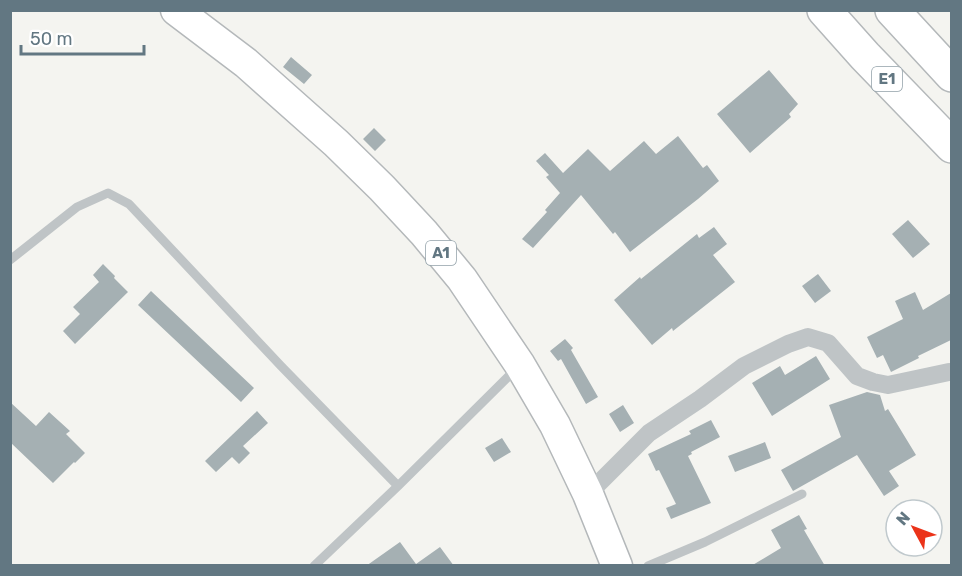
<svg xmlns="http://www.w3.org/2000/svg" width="962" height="576" viewBox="0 0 962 576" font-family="Rubik,sans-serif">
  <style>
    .building { fill: #a5b0b3 }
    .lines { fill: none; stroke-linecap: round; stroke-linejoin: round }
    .trunk-casing { stroke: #b4b8ba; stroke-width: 33 }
    .motorway-casing { stroke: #b4b8ba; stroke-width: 36 }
    .service { stroke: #bfc4c6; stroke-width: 9 }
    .minor { stroke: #bfc4c6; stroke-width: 18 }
    .trunk { stroke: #fff; stroke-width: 30 }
    .motorway { stroke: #fff; stroke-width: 33 }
    .labels { text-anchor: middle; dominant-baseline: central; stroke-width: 6; stroke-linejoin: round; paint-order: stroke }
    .shield { fill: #fff; stroke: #91a0a8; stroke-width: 1.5 }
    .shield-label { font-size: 15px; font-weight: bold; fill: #627782 }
  </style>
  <rect width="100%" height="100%" fill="#f4f4f0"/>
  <!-- building -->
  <path class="building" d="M 291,57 L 312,75 L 304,84 L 283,67 Z
    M 769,70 L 798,104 L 789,114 L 791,117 L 750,153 L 717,114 Z
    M 374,128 L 386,140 L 375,151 L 363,139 Z
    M 678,136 L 703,168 L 707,165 L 719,181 L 698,199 L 630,252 L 615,232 L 613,234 L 581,195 L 533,248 L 522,239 L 547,212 L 545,210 L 560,193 L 546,177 L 549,175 L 536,161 L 545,153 L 563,173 L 588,149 L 610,171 L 644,141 L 656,154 Z
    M 908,220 L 930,244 L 913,258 L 892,234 Z
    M 714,227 L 727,244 L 713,255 L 735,282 L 673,331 L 672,328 L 652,345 L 614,300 L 640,277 L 641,279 L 697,234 L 699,238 Z
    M 103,264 L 115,276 L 114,278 L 128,292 L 75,344 L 63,331 L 80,314 L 73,307 L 99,282 L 93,275 Z
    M 818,274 L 831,291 L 815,303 L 802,286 Z
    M 151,291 L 254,388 L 241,402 L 138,305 Z
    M 915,292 L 923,310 L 951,293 L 951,340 L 918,356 L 919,358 L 891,372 L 883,355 L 877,358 L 867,337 L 903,319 L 895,301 Z
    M 565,339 L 573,348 L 571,350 L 598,397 L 586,404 L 561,359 L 558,361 L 550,351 Z
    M 816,356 L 830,379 L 772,416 L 752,383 L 780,366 L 785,375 Z
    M 867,392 L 880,395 L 885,411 L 888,409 L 916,455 L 889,471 L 899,486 L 884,496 L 857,455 L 793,491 L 781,470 L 841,437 L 829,405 Z
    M 10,402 L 36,426 L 49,412 L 70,431 L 66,434 L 85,453 L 75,463 L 74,462 L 53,483 L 10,442 Z
    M 623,405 L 634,423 L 620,432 L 609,414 Z
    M 257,411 L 268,423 L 243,446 L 250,453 L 239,464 L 232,457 L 216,472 L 205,461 Z
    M 711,420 L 720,437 L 691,452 L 692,454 L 688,456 L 711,503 L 671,519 L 666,508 L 676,504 L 659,470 L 656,471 L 648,454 L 691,434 L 689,431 Z
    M 502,438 L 511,452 L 494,462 L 485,448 Z
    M 765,442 L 771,458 L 735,472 L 728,456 Z
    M 799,515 L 807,529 L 804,530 L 825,566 L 751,566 L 781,548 L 771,530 Z
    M 400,542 L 416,564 L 440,547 L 454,566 L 366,566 Z"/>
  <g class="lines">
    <!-- trunk casing -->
    <g class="trunk-casing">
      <path id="trunk" d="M 176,10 L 246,63 L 336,143 L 382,188 L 424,233 L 462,279 L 520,365 L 555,425 L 588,494 L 617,566"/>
    </g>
    <!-- motorway casing -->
    <g class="motorway-casing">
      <path id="motorway" d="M 824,10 L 865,56 L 952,146
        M 892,10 L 952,75"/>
    </g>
    <!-- service -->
    <path class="service" d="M 10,260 L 77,207 L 108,193 L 129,204 L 281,366 L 398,486
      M 314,566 L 398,486 L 516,369
      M 648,566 L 705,542 L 802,494"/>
    <!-- minor -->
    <path class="minor" d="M 588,494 L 649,433 L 700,399 L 744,366 L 788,344 L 808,337 L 828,343 L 857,376 L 873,382 L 888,385 L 949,372"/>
    <!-- trunk -->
    <use href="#trunk" class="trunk"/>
    <!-- motorway -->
    <use href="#motorway" class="motorway"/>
  </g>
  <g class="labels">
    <!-- shield labels -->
    <g class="shield">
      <rect x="872" y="67" width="30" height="24" rx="4.5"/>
      <rect x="426" y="241" width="30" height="24" rx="4.5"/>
    </g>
    <g class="shield-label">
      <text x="887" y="79">E1</text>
      <text x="441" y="253">A1</text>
    </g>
  </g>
  <!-- border -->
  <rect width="962" height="576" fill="none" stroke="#627782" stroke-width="24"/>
  <!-- north arrow -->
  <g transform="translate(914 528) rotate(311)"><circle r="28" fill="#ffffff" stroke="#c0c9cd" stroke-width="1.5"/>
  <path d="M0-4.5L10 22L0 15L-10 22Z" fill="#eb3319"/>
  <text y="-9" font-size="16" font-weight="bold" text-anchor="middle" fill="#627782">N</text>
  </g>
  <!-- scale -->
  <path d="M21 45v9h123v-9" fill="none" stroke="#627782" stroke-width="3"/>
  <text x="30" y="45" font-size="18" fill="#627782" stroke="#ffffff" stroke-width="4.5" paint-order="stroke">50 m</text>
</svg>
